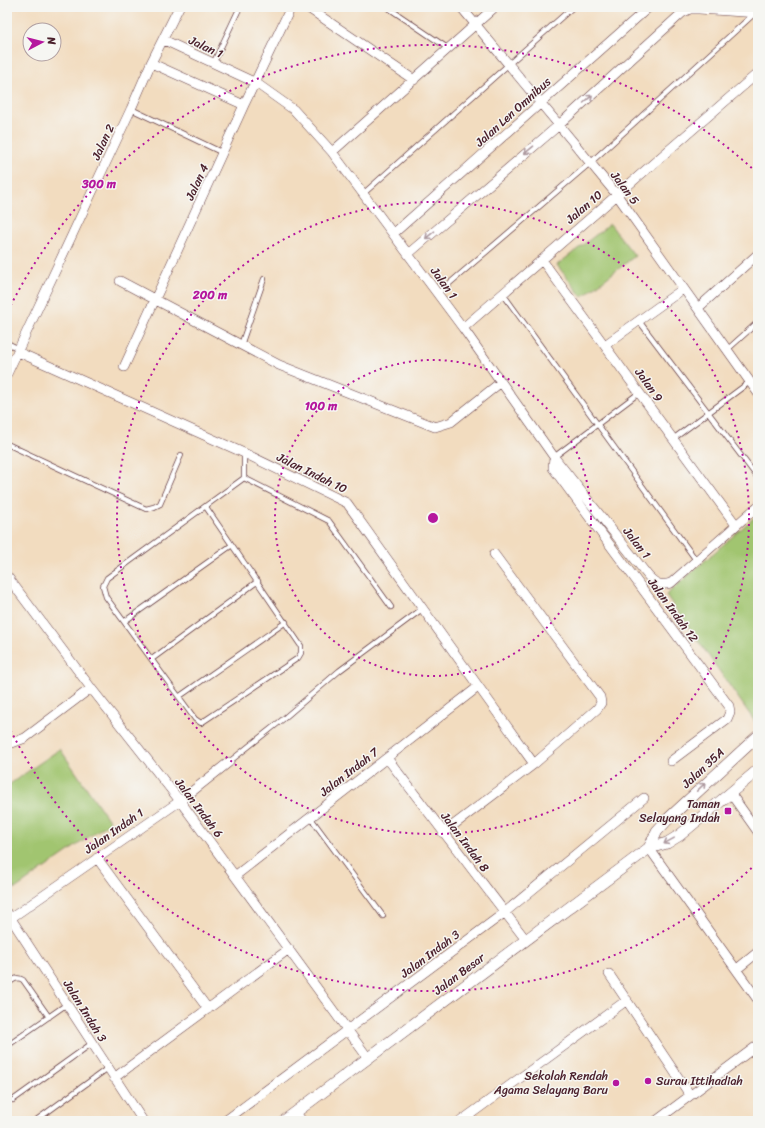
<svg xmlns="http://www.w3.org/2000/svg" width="765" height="1128" viewBox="0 0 765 1128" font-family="Sriracha,sans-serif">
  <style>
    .green { fill: #a1c56f; stroke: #76724d }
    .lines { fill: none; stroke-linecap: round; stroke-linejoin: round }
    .service-casing { stroke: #633b41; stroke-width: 6 }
    .minor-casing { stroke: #633b41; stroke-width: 10 }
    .tertiary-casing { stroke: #633b41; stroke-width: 12 }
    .service { stroke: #fff; stroke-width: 4.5 }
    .minor { stroke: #fff; stroke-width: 9 }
    .tertiary { stroke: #fff; stroke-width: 11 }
    .oneway { stroke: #ae9aa0 }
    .ring { fill: none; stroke: #b5179e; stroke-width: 2; stroke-dasharray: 2 4 }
    .poi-dot { fill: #b5179e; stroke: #f6f6f2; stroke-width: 1.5 }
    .labels { text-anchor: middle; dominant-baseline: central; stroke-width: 3; stroke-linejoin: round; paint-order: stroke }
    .street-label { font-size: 12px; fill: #4a1f2b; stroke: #f6f6f2 }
    .poi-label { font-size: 12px; fill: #4a1f2b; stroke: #f6f6f2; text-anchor: end }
    .centre { fill: #b5179e; stroke: #f6f6f2; stroke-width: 2 }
    .ring-label { font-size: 12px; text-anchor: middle; font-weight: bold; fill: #b5179e; stroke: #f6f6f2; stroke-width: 3; stroke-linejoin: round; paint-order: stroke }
  </style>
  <rect width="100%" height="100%" fill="#f6f6f2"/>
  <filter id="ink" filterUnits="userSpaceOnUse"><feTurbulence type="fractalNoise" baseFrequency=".025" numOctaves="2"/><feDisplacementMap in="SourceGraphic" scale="8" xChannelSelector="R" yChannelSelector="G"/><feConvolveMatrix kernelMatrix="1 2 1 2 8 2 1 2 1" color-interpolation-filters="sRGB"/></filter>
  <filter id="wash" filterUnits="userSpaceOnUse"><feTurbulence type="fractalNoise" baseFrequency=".012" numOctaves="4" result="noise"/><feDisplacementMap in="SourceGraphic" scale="16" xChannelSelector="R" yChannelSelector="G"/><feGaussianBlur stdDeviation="0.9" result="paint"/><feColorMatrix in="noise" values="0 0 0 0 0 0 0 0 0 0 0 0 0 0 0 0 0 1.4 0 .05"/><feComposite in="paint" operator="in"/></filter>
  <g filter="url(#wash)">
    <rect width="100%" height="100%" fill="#f2dcbf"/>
    <!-- green -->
    <path class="green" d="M 610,224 L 635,256 L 582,297 L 557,265 Z
      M 758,514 L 758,726 L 666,595 Z
      M 60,749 L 110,822 L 15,889 L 7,878 L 7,786 Z"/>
  </g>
  <g filter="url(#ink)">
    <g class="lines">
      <!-- service casing -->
      <g class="service-casing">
        <path id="service" d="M 387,7 L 449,49
          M 213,64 L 240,7
          M 131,109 L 223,153
          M 363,194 L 573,7
          M 437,294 L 590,163 L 755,13
          M 503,294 L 696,560
          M 639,321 L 758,478
          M 7,343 L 19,349
          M 241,345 L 264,279
          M 728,349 L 758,322
          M 673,439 L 751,381
          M 7,444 L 146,509 L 154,507 L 160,504 L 181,455
          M 554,457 L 639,393
          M 244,478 L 329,521 L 391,607
          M 206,507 L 301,646 L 301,653 L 298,658 L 201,723 L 195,719 L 106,597 L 103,586 L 107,578 L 244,478 L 244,453
          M 125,621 L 232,545
          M 152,659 L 258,581
          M 180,696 L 286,622
          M 229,762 L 282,720 L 339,671 L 422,609
          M 310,817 L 383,916
          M 7,984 C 13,980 16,976 23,980 L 49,1017
          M 7,1046 L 67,1004
          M 13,1100 L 91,1044
          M 35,1121 L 108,1068"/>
      </g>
      <!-- minor casing -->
      <g class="minor-casing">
        <path id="minor" d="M 307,7 L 414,80
          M 461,7 L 617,195 L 758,393
          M 164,40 L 256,83 L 294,110 L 332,152 L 463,328 L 554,457 L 649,577 C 656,584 661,586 671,583 L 758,506
          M 151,63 L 244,105
          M 332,152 L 495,7
          M 393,234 L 649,7
          M 408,254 L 559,125 L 682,13 L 690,9 L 699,9 L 758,13
          M 542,260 L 736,525
          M 120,281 L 279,365 L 435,427 L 451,422 L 501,382
          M 698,308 L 758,254
          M 463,328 L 758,73
          M 605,345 L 683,289
          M 18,352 L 244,453 L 347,503 L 534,764
          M 124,367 L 244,105 L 291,7
          M 7,374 L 131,109 L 151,63 L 179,7
          M 554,457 L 553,468 L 729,706 L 730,712 L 727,719 L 671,761
          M 7,576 L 91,688 L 180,801 L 368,1058
          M 7,740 L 12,743 L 25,738 L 91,688
          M 387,758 L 526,940
          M 731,794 L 758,832
          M 443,833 L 534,764 L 597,709 L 601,703 L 600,697 L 494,554
          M 649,848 L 758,1000
          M 97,858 L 208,1009
          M 235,876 L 478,687
          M 8,914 L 143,1121
          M 11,918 L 180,801 L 229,762
          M 737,969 L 758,952
          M 609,974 L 690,1095
          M 114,1078 L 289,949
          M 296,1113 L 302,1121
          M 225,1121 L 504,913 L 644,798
          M 461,1121 L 627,1000
          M 656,1121 L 758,1045"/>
      </g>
      <!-- tertiary casing -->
      <g class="tertiary-casing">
        <path id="tertiary" d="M 649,848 L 657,831 L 669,818 L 758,736
          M 284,1121 L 649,848 L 667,843 L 680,835 L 758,770"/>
      </g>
      <!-- service -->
      <use href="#service" class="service"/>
      <!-- minor -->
      <use href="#minor" class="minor"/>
      <!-- tertiary -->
      <use href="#tertiary" class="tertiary"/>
    </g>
    <!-- one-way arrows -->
    <defs><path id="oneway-shaft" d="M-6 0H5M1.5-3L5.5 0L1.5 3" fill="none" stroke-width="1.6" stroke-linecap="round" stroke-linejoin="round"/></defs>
    <g class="oneway">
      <use href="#oneway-shaft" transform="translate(588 99) rotate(-42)"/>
      <use href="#oneway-shaft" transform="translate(529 150) rotate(140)"/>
      <use href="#oneway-shaft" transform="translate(430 235) rotate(140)"/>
      <use href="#oneway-shaft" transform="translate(701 787) rotate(-44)"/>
      <use href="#oneway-shaft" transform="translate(669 841) rotate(151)"/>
    </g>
  </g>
  <!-- distance rings -->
  <g class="ring">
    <circle cx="433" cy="518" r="158"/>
    <circle cx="433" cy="518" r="316"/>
    <path d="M756 864A473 473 0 0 1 8 725M8 311A473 473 0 0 1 756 172"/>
  </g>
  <!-- markers -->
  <g class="poi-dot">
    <rect x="724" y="807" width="8" height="8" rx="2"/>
    <circle cx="648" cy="1081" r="4"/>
    <circle cx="616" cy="1083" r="4"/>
  </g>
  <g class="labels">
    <!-- street labels -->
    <g class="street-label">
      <text transform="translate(206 47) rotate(25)">Jalan 1</text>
      <text transform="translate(513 112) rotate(-42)">Jalan Len Omnibus</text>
      <text transform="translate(103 142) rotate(-65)">Jalan 2</text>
      <text transform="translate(197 182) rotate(-65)">Jalan 4</text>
      <text transform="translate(625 188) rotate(53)">Jalan 5</text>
      <text transform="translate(584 207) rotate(-41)">Jalan 10</text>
      <text transform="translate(444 283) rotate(54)">Jalan 1</text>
      <text transform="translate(649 385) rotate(54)">Jalan 9</text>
      <text transform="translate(312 473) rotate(26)">Jalan Indah 10</text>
      <text transform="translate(637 543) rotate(52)">Jalan 1</text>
      <text transform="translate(673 610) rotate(54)">Jalan Indah 12</text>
      <text transform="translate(703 768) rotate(-43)">Jalan 35A</text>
      <text transform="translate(349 772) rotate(-38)">Jalan Indah 7</text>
      <text transform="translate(199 808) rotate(53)">Jalan Indah 6</text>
      <text transform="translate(114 831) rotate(-35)">Jalan Indah 1</text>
      <text transform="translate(465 842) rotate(53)">Jalan Indah 8</text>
      <text transform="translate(430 954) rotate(-37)">Jalan Indah 3</text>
      <text transform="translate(459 974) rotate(-37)">Jalan Besar</text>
      <text transform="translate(85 1011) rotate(58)">Jalan Indah 3</text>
    </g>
    <!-- poi labels -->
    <g class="poi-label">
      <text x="720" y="804">Taman<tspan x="720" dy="14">Selayang Indah</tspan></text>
      <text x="608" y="1076">Sekolah Rendah<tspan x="608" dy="14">Agama Selayang Baru</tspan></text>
      <text x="656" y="1081" text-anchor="start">Surau Ittihadiah</text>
    </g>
  </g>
  <circle cx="433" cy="518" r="6" class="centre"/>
  <g class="ring-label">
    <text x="99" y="188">300 m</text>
    <text x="210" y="299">200 m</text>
    <text x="321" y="410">100 m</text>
  </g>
  <!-- margin -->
  <rect width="765" height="1128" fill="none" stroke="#f6f6f2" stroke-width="24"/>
  <!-- north arrow -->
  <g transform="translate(42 42) rotate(83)"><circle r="19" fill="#f6f6f2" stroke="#b1a0a2"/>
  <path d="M0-3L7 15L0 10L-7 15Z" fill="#b5179e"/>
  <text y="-6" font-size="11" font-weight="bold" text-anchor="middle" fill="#4a1f2b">N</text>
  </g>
</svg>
